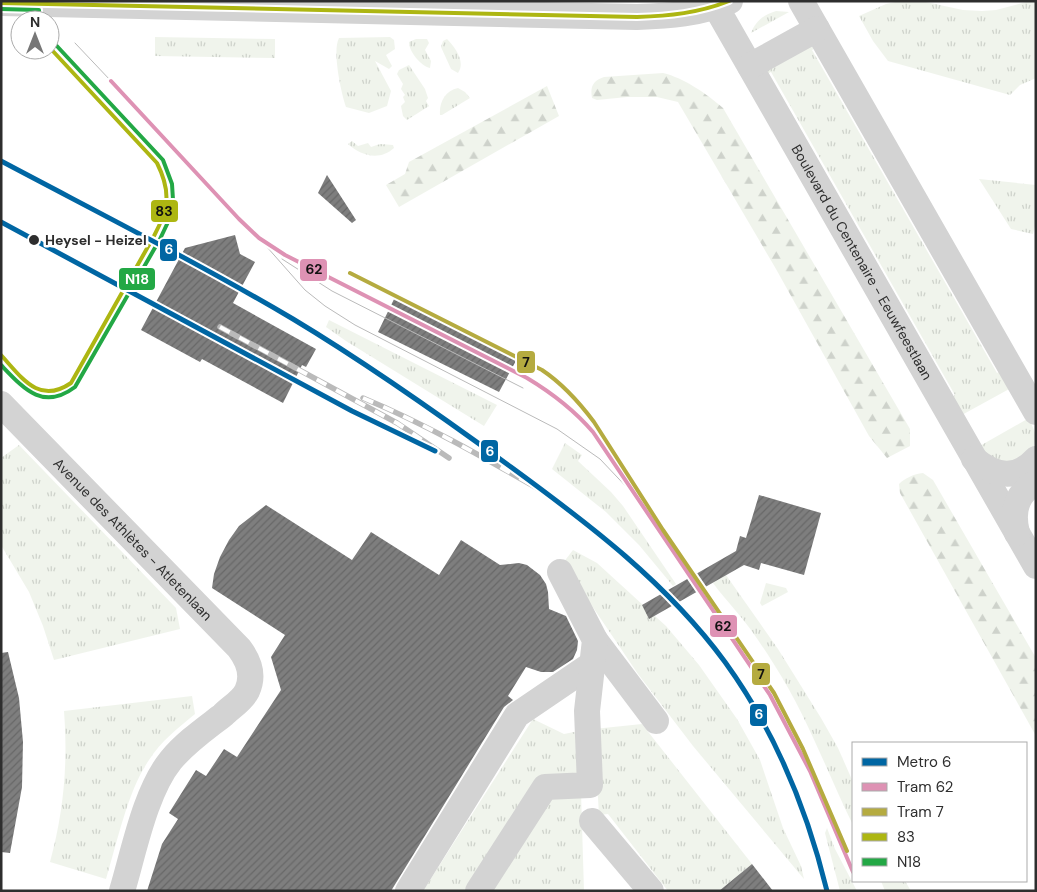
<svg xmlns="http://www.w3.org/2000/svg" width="1037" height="892" viewBox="0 0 1037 892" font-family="'DM Sans',sans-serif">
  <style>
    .grass { fill: url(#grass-tufts) }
    .forest { fill: url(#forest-firs) }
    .building { fill: url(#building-hatch) }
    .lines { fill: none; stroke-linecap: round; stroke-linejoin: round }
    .minor { stroke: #d3d3d3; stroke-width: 26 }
    .tram { stroke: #bababa; stroke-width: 1 }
    .rail-casing { stroke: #bababa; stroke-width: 5.5 }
    .rail { stroke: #fff; stroke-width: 4; stroke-dasharray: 11; stroke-linecap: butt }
    .bus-1-casing { stroke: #fff; stroke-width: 8 }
    .bus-2-casing { stroke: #fff; stroke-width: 8 }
    .bus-1 { stroke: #adb612; stroke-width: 4 }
    .bus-2 { stroke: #23a845; stroke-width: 4 }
    .tram-1-casing { stroke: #fff; stroke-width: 8 }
    .tram-2-casing { stroke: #fff; stroke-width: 8 }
    .tram-1 { stroke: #de92b4; stroke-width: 4 }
    .tram-2 { stroke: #b5ab40; stroke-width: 4 }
    .metro-1-casing { stroke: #fff; stroke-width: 9 }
    .metro-1 { stroke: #0066a3; stroke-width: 5 }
    .stop-dot { fill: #2e2e2e; stroke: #fff; stroke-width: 2 }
    .labels { text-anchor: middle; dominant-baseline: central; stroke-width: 5; stroke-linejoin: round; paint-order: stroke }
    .stop-label { font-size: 14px; font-weight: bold; fill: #2e2e2e; stroke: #fff; text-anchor: start }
    .street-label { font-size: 14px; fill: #2e2e2e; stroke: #fff }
    .line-badge { stroke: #fff; stroke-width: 2 }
    .badge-label { font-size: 14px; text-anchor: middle; font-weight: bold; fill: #fff }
    .pale-badge-label { font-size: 14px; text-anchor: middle; font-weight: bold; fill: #111 }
  </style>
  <defs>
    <pattern id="grass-tufts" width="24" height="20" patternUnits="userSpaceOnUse" patternTransform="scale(1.25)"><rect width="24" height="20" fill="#f0f4ec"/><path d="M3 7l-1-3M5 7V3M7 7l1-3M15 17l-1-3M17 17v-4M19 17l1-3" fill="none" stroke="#ced2cb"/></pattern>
    <pattern id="forest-firs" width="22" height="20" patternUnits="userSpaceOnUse" patternTransform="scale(1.25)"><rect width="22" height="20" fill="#f0f4ec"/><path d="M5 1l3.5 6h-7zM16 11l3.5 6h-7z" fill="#ced2cb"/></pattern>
    <pattern id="building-hatch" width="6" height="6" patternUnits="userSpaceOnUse" patternTransform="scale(1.25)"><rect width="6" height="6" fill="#7e7e7e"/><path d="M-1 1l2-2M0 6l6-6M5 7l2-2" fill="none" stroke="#686868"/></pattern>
  </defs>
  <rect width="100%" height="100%" fill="#fff"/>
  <!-- grass -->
  <path class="grass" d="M 900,1 L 921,1 L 963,10 L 982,11 L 996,10 L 1030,1 L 1036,1 L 1036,78 L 1020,85 L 1010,95 L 888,61 L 873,41 L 859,16 L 886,4 Z
    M 776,11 L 789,12 L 751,33 C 756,21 763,15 776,11 Z
    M 155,37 L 275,39 L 275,58 L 155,56 Z
    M 390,37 L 394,40 L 395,49 L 386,55 L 392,66 L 389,69 L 375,61 L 391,91 L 387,106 L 369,113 L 346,107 C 341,92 332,51 339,38 Z
    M 416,39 L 427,39 L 429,43 L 425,50 L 431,61 L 430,68 C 421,66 409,52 409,42 Z
    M 447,39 C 455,47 466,62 458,73 L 451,69 L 441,47 L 443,41 Z
    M 808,43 L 817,47 L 812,50 L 997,373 L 1002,370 L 1011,388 L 960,416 L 950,399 L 955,395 L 771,72 L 766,75 L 766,67 Z
    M 409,65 L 425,89 L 428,98 L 426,101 L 429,106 L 407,120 L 403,116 L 401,106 L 405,102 L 403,97 L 405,95 L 401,89 L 403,84 L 397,74 L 399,70 Z
    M 458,88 L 465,92 L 470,98 L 442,115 L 440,115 C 439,102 445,91 458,88 Z
    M 352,141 L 358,146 L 368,143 L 371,147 L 380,144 L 393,145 L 394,148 C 380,161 361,156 348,144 Z
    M 979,179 L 1036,185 L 1036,222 L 1033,234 L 1011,229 Z
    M 329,320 L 497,405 L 484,426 L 346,341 L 326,327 Z
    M 1029,418 L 1036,435 L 1033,451 L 1005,468 L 978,447 Z
    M 565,443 L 582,455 L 578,461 L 611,492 L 623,506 L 676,584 L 673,586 L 639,545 L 606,512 L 552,469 Z
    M 19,445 L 176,608 L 180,629 L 54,660 L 43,626 L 29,592 L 1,545 L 1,458 Z
    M 573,550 L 597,563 L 666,626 L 699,665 L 737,719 L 760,760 L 783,828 L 801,866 L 804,879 L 693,746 L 638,674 L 563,563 Z
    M 726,575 L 778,649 L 821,718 L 838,748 L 853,782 L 853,825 C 827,772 807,716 775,666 C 763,647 750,627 735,610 C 727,600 720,593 713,583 Z
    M 766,583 L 786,588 L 788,592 L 762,606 L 760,603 Z
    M 192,696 L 195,714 C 178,728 161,741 149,760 C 128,790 117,843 106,879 L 50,862 C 64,811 68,763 64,711 Z
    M 533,719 L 564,734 L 579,731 L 582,778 L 541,780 L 470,891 L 423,891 Z
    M 642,724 L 752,864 L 719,891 L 668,891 L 608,814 L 599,815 L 594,729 Z
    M 581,792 L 584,891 L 485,891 L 547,795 Z
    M 827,828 L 835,849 L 857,891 L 840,891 L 825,833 Z
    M 881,881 L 905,881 L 911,891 L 885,891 Z"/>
  <!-- forest -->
  <path class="forest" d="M 663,73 C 684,78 707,94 723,108 L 910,429 L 910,446 L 887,458 L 869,436 L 776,269 L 678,102 L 657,97 L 627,97 L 597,100 L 592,98 C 590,86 593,81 604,77 Z
    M 547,86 L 559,116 L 399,207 L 386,185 L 405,174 L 409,162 Z
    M 923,473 L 933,480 L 1036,658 L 1036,736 L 900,493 L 899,484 C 905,478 914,474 923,473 Z"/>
  <!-- building -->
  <path class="building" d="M 327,175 L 356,220 L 352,223 L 318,193 Z
    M 235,235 L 240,254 L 255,262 L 233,303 L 316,349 L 306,367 L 302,365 L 283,403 L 202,359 L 200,362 L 141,330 L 185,248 Z
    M 396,295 L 518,357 L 499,392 L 378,332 Z
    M 759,495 L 821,513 L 804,575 L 761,563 L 759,570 L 744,565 L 649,619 L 642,605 L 736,551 L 740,536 L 746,538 Z
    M 266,505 L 352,560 L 371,532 L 439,575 L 461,540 L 500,565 L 519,563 L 527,565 L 540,575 L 546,584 L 548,592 L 549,609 L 566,616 L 578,641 L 577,650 L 573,659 L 553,672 L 541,672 L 526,667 L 508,696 L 513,700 L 504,707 L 391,891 L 147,891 L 162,844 L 178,819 L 169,813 L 196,770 L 206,776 L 224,749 L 237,757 L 281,690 L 271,657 L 285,635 L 212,588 L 214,574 L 220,557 L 229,540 L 239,526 Z
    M 8,652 L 19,698 L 23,742 L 22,787 L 10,853 L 1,852 L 1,653 Z
    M 752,864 L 773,891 L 719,891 Z"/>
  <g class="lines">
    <!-- minor -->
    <g class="minor">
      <path d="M 801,1 L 1036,412"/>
      <path d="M 1,3 L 637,17 C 670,16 699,14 730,1"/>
      <path id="s1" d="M 716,7 L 1036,566"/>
      <path d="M 750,66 L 817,29"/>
      <path id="s2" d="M 1,404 L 239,648 C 249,661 254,676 247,691 C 242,701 231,707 223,715 C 205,729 186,742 171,760 C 145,792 134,851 122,891"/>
      <path d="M 974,459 C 995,476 1016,481 1036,459"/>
      <path d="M 1017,533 C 1012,513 1015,493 1036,483"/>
      <path d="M 595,640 L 656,721"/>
      <path d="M 592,821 L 651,891"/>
      <path d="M 408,891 L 517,715 L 592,664"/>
      <path d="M 478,891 L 545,787 L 590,785 L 587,711 L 595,640 L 560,572"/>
    </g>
    <!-- tram -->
    <path class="tram" d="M 75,43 L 111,81
      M 259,238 L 305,290 L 325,306 L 355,325 L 557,429 L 600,459 L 636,497
      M 282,259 L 332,291 L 523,388
      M 688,574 L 733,623"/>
    <!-- rail casing -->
    <g class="rail-casing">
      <path id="rail" d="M 220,327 L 397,423 L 449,458
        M 363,398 C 428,425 488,460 549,495"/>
    </g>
    <!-- rail -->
    <use href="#rail" class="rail"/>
    <!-- bus-1 casing -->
    <g class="bus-1-casing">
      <path id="bus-1" d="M 1,3 L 637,17 C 669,16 699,13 729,1
        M 1,355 C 22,378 39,405 71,383 L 154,236 C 169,208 171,191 157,163 L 50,48"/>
    </g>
    <!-- bus-2 casing -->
    <g class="bus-2-casing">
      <path id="bus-2" d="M 1,9 L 39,10 L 39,20
        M 1,365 C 24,389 43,411 75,387 L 160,239 L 169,220 L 173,200 L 172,184 L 163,160 L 55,44"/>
    </g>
    <!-- bus-1 -->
    <use href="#bus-1" class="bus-1"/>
    <!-- bus-2 -->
    <use href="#bus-2" class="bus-2"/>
    <!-- tram-1 casing -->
    <g class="tram-1-casing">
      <path id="tram-1" d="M 111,81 L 239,219 L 259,238 L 285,255 L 527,378 C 552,393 574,410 593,432 L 770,695 L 810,771 L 853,872"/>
    </g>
    <!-- tram-2 casing -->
    <g class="tram-2-casing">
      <path id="tram-2" d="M 350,273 L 542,370 C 563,384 579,402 594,422 L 663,530 L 774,693 L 803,749 L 847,851"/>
    </g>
    <!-- tram-1 -->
    <use href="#tram-1" class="tram-1"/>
    <!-- tram-2 -->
    <use href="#tram-2" class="tram-2"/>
    <!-- metro-1 casing -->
    <g class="metro-1-casing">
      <path id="metro-1" d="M 1,161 C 99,213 198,263 293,319 C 368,364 440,415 511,467 C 589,524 667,583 725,662 C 775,731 807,809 827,891
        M 1,222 L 352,411 L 435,451"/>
    </g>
    <!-- metro-1 -->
    <use href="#metro-1" class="metro-1"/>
  </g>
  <!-- markers -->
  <circle class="stop-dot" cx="34" cy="240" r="6"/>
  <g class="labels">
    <!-- stop labels -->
    <g class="stop-label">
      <text x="45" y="240">Heysel - Heizel</text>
    </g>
    <!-- street labels -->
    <g class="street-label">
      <text stroke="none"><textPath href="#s1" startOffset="294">Boulevard du Centenaire - Eeuwfeestlaan</textPath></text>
      <text stroke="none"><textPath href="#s2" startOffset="189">Avenue des Athlètes - Atletenlaan</textPath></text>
    </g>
  </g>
  <g class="line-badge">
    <rect x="150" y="199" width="29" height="24" rx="5" fill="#adb612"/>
    <rect x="159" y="238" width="19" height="24" rx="5" fill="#0066a3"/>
    <rect x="299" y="258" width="29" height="24" rx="5" fill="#de92b4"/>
    <rect x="118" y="267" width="38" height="24" rx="5" fill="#23a845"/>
    <rect x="516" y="350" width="20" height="24" rx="5" fill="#b5ab40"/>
    <rect x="480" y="439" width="19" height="24" rx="5" fill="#0066a3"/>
    <rect x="709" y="614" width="29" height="24" rx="5" fill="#de92b4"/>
    <rect x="751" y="662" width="20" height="24" rx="5" fill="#b5ab40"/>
    <rect x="749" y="703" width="19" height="24" rx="5" fill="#0066a3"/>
  </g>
  <g class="badge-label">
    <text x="169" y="254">6</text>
    <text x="137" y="284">N18</text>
    <text x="490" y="456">6</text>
    <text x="759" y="719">6</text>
  </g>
  <g class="pale-badge-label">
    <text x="164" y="216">83</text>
    <text x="314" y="274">62</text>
    <text x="526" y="367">7</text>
    <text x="723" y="631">62</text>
    <text x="761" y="679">7</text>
  </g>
  <!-- border -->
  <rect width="1037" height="892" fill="none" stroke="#2e2e2e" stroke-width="5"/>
  <!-- legend -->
  <rect x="852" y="742" width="175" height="140" fill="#ffffff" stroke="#ababab"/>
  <rect x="862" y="758" width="25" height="8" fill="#0066a3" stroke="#ababab"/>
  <text x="897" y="767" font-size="15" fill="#2e2e2e">Metro 6</text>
  <rect x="862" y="783" width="25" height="8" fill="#de92b4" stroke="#ababab"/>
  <text x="897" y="792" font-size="15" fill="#2e2e2e">Tram 62</text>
  <rect x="862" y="808" width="25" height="8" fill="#b5ab40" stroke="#ababab"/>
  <text x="897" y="817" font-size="15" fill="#2e2e2e">Tram 7</text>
  <rect x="862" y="833" width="25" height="8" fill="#adb612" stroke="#ababab"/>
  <text x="897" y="842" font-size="15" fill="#2e2e2e">83</text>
  <rect x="862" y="858" width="25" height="8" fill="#23a845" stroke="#ababab"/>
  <text x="897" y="867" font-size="15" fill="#2e2e2e">N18</text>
  <!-- north arrow -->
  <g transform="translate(35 35)"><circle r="24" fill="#ffffff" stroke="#ababab"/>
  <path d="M0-4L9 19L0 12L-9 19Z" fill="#777777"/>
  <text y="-8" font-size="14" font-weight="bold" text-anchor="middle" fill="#2e2e2e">N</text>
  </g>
</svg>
